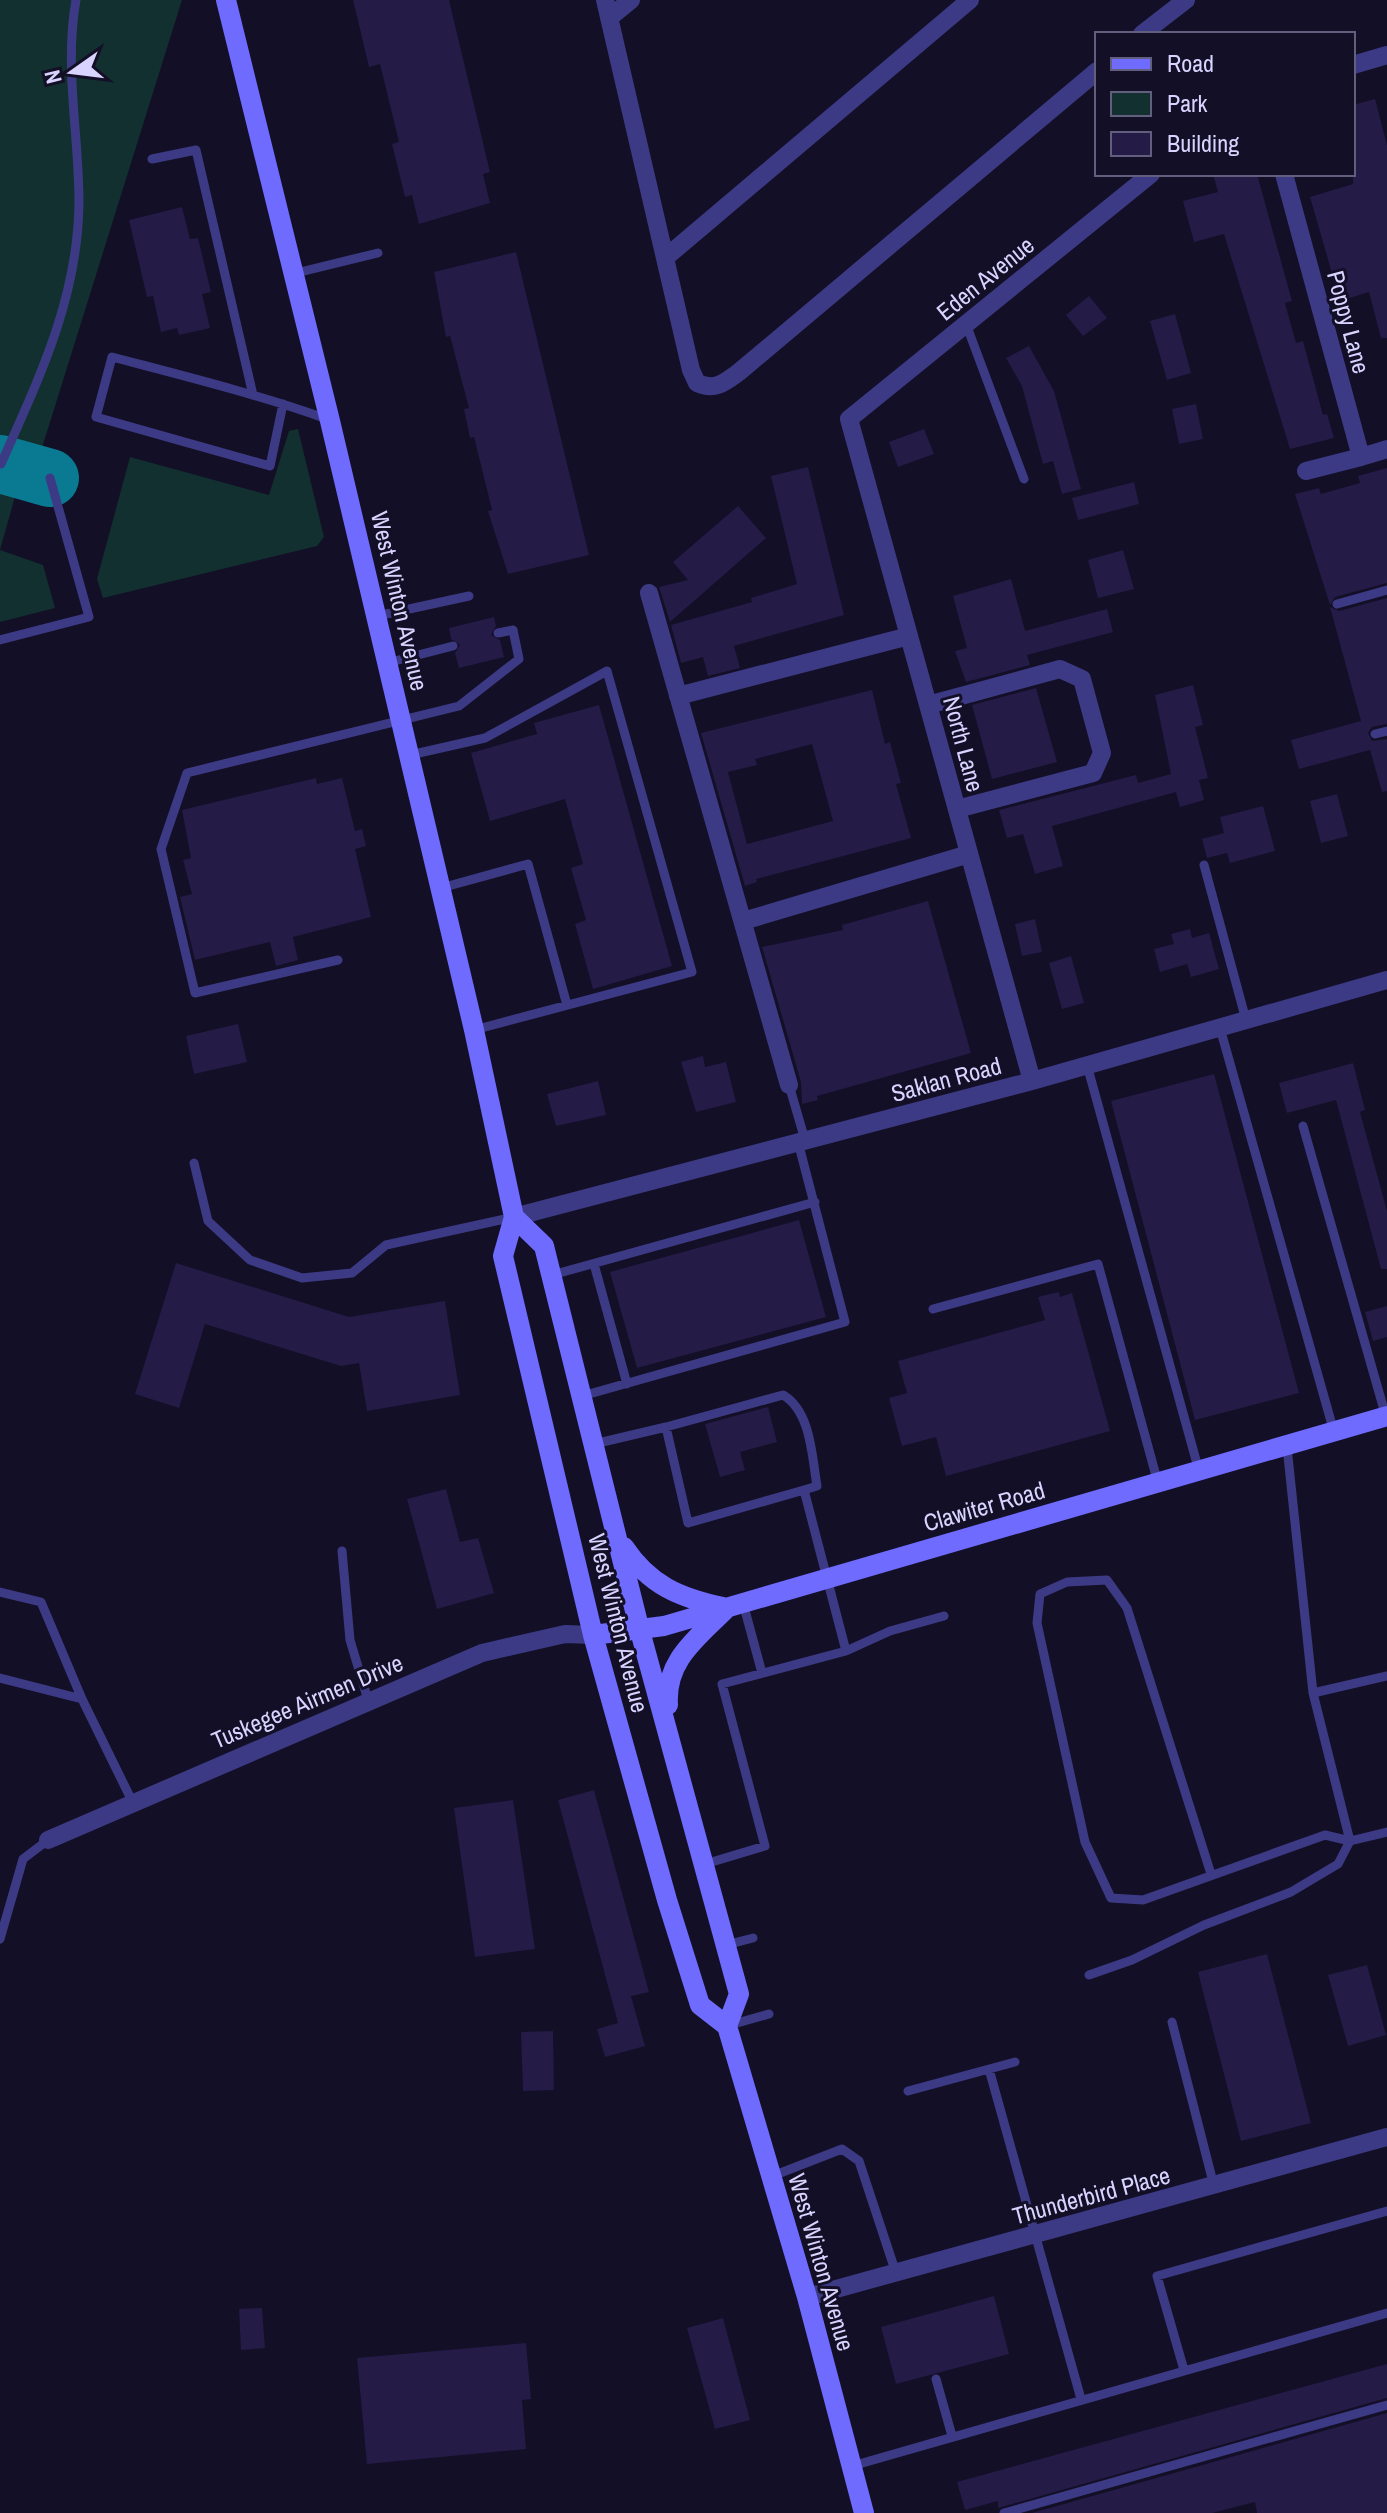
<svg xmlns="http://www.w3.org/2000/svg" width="1387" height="2513" viewBox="0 0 1387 2513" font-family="'Archivo Narrow',sans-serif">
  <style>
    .green { fill: #12302f }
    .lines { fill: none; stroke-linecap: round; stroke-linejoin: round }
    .taxiway { stroke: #0a7a92; stroke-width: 58 }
    .building { fill: #241b47; fill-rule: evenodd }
    .lane { stroke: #3d3a85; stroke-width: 9 }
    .street { stroke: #3d3a85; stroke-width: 18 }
    .secondary { stroke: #6f6bff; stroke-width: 20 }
    .labels { text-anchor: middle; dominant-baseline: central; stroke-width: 6; stroke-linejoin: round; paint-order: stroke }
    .street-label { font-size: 24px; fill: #d9d4ff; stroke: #130f26 }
  </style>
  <rect width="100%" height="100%" fill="#130f26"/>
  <!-- green -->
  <path class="green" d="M 0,0 L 182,0 L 41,451 L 0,439 Z
    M 298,429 L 324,537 L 317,546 L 103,598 L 97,579 L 130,457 L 269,495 L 289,431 Z
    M 0,489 L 16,493 L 0,550 Z
    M 0,550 L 43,565 L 55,608 L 0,622 Z"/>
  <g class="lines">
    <!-- taxiway -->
    <path class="taxiway" d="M 0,464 L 50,478"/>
  </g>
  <!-- building -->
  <path class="building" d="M 353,0 L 449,0 L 490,172 L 483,174 L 490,203 L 419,224 L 412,195 L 405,197 L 392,144 L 399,142 L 380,64 L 369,67 Z
    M 1375,99 L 1387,145 L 1387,338 L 1381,338 L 1369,292 L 1340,301 L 1310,197 L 1353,184 L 1353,105 Z
    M 1213,174 L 1257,174 L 1292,301 L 1285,303 L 1296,343 L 1303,341 L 1323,415 L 1327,414 L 1334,438 L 1290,449 L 1224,234 L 1194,242 L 1183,201 L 1218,192 Z
    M 182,207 L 190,239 L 198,238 L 211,292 L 202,294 L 210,328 L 179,335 L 177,328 L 161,332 L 153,296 L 147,297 L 129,220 Z
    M 516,252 L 589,555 L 508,574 L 488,511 L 492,510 L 474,437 L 470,438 L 464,409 L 469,408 L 450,336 L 446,337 L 434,272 Z
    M 1089,296 L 1107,318 L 1083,336 L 1066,315 Z
    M 1175,314 L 1191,373 L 1167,380 L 1150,321 Z
    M 1029,346 L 1054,391 L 1081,489 L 1062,494 L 1053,461 L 1043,464 L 1022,386 L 1006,358 Z
    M 1196,404 L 1203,439 L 1179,444 L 1172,409 Z
    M 924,429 L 934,454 L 898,467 L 889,442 Z
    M 808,467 L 844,615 L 734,646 L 740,668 L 708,676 L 703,657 L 681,663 L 671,625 L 752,602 L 751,598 L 797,584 L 771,476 Z
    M 1387,468 L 1387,583 L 1335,597 L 1330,605 L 1295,494 L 1319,488 L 1321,494 L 1360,483 L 1358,476 Z
    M 1134,482 L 1139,504 L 1078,520 L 1072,498 Z
    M 738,506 L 766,538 L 670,622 L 659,587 L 688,580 L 673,562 Z
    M 1123,550 L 1134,589 L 1098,598 L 1088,560 Z
    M 1011,579 L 1025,631 L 1107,609 L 1113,632 L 1027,655 L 1030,665 L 966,682 L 955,651 L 967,648 L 953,596 Z
    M 1387,598 L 1387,724 L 1372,727 L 1368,733 L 1372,741 L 1387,739 L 1387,791 L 1382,792 L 1370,750 L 1299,769 L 1291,740 L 1361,721 L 1330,607 L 1339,611 Z
    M 494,617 L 496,626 L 491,635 L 500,640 L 504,657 L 459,668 L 455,653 L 460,645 L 451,639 L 449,628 Z
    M 1193,685 L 1203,725 L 1195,727 L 1208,778 L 1199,780 L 1204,800 L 1180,807 L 1176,792 L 1052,826 L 1063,866 L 1035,874 L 1023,834 L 1007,838 L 999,810 L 1136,775 L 1138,783 L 1171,774 L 1155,695 Z
    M 1036,688 L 1057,762 L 992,779 L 972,705 Z
    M 872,690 L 885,744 L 890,742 L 901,783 L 896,784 L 911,838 L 756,879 L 757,882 L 745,886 L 701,733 ZM 812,744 L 833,821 L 747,844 L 728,772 L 757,765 L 755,759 Z
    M 599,705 L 672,966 L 593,989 L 575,924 L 586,920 L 571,868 L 583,864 L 565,799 L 490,821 L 471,753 L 537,734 L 534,723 Z
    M 316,778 L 317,784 L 342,778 L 355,831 L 362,829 L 366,846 L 355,849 L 371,917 L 293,937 L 298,960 L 276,966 L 270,942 L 195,960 L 180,897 L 192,894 L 183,860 L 191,858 L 182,810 Z
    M 1337,794 L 1348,836 L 1321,843 L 1310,801 Z
    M 1263,806 L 1275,851 L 1230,863 L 1227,853 L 1207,858 L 1202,839 L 1224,833 L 1220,817 Z
    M 928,901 L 971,1053 L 817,1096 L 818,1100 L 802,1104 L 801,1082 L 762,947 L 843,930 L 842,925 Z
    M 1035,919 L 1042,952 L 1022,956 L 1015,924 Z
    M 1190,929 L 1192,938 L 1209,933 L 1219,969 L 1191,977 L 1187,964 L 1160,972 L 1154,949 L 1174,944 L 1171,934 Z
    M 1071,956 L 1084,1003 L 1062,1009 L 1049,963 Z
    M 238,1024 L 247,1062 L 194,1074 L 186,1036 Z
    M 703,1056 L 705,1067 L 726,1062 L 736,1102 L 696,1112 L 681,1062 Z
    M 1353,1063 L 1365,1110 L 1360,1112 L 1387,1211 L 1387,1269 L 1381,1269 L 1336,1100 L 1287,1113 L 1279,1083 Z
    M 1214,1074 L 1299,1393 L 1195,1420 L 1111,1101 Z
    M 598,1081 L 606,1115 L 556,1126 L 547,1094 Z
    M 799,1220 L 826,1317 L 637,1368 L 610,1272 Z
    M 176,1263 L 349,1317 L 445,1301 L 460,1395 L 367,1411 L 359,1363 L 341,1366 L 205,1324 L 179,1408 L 135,1394 Z
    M 1059,1292 L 1060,1297 L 1072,1293 L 1110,1431 L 946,1476 L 936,1437 L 902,1446 L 889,1398 L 907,1393 L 898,1361 L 1045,1320 L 1038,1297 Z
    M 1387,1306 L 1387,1337 L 1373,1341 L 1365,1312 Z
    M 768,1407 L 777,1442 L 740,1452 L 745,1470 L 720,1477 L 705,1424 Z
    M 446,1489 L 460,1542 L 478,1538 L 494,1593 L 437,1609 L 407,1499 Z
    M 594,1790 L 649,1992 L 631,1996 L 645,2046 L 605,2057 L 597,2029 L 618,2023 L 558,1800 Z
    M 513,1800 L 535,1949 L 475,1957 L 454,1808 Z
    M 1267,1954 L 1311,2123 L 1241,2141 L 1198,1972 Z
    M 1367,1965 L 1386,2035 L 1348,2046 L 1328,1975 Z
    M 553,2031 L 554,2090 L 523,2091 L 521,2032 Z
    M 994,2296 L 1009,2354 L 896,2384 L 881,2327 Z
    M 262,2308 L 265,2348 L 241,2350 L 239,2309 Z
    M 723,2318 L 750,2420 L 715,2429 L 687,2328 Z
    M 526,2343 L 531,2399 L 522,2400 L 526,2449 L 367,2464 L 357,2358 Z
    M 1387,2364 L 1387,2398 L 998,2508 L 998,2501 L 965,2510 L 957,2482 Z
    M 1387,2413 L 1387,2513 L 1257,2513 L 1255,2502 L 1212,2513 L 1032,2513 Z"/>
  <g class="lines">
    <!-- lane -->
    <path class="lane" d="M 152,159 L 196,150 L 253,395
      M 292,274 L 378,253
      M 966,324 L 1024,479
      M 283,404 L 270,466 L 96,417 L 112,357 C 184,376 257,394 327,419
      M 1,464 C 39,378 78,299 79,202 C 79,134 64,68 76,0
      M 1337,604 L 1387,590
      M 377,616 L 469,596
      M 0,640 L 89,617 L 50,478
      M 387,663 L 453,646
      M 1375,734 L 1387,731
      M 410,755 L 485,738 L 607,671 L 692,972 L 474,1030
      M 1204,865 L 1246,1020
      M 441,888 L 528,864 L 567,1005
      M 338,960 L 195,993 L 161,849 L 187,773 L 459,706 L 519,659 L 513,630 L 498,633
      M 1220,1028 L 1334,1432
      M 1087,1065 L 1199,1471
      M 789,1085 L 805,1140
      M 1303,1126 L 1386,1417
      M 194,1163 L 208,1221 L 250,1260 L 302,1278 L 352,1273 L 386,1245 L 514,1217
      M 594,1264 L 627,1384
      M 552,1275 L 815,1202
      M 933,1309 L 1098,1264 L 1158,1483
      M 582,1396 L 845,1322 L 798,1142
      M 666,1427 L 783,1395 C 811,1411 812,1457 817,1486 L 804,1490
      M 594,1444 L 666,1427 L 688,1523 L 804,1490 L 846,1651 L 722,1684 L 765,1846 L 705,1864
      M 1287,1447 L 1313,1693 L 1387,1676
      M 342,1551 L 350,1640 L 368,1700
      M 0,1592 L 41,1602 L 82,1699
      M 743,1603 L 762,1673
      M 846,1651 L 890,1631 L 944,1616
      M 0,1678 L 82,1699 L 133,1803
      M 1313,1693 L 1350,1841 L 1387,1832
      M 0,1939 L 23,1859 L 48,1840
      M 726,1945 L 753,1938
      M 1089,1975 L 1132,1960 L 1204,1925 L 1291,1892 L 1338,1864 L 1350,1841 L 1325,1835 L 1143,1900 L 1111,1898 L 1085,1842 L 1037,1623 L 1040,1594 L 1067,1582 L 1107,1580 L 1127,1608 L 1211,1874
      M 1172,2022 L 1214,2186
      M 730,2025 L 769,2014
      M 989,2069 L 1081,2399
      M 908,2091 L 1015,2062
      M 770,2177 L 842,2149 L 859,2161 L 896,2273
      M 1184,2370 L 1157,2276 L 1387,2211
      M 936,2379 L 952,2436
      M 852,2466 L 1387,2313
      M 1004,2513 L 1387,2405"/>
    <!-- street -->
    <path class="street" d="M 605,0 L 691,370 L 697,383 C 715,391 724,383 739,372 L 1097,71
      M 609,18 L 631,0
      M 1142,34 L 1186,0
      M 1353,65 L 1387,55
      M 1284,174 L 1361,457 L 1387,449
      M 665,258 L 970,0
      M 1306,471 L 1361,457
      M 649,593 L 789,1085
      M 678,696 L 909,636
      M 928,705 L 1060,669 L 1082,679 L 1102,753 L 1093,773 L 957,809
      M 743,921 L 969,854
      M 1032,1081 L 849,419 L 1151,174
      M 514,1217 L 1032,1081 L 1387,980
      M 48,1840 L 482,1653 L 565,1634 L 593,1635
      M 807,2297 L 1387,2137"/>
    <!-- secondary -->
    <path class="secondary" d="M 226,0 L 330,421 L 474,1030 L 514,1217 L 503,1256 L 593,1635 L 667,1900 L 700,2005 L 727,2026
      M 514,1217 L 544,1246 L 640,1631 L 739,1994 L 727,2026 L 807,2297 L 864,2513
      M 624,1547 C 649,1585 680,1598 723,1607
      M 593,1635 L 664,1626 L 1387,1416
      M 668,1705 C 665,1661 696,1639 725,1610"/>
  </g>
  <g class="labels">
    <!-- street labels -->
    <g class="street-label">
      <text transform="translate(985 278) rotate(-39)">Eden Avenue</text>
      <text transform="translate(1349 322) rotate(75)">Poppy Lane</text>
      <text transform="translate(400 601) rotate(77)">West Winton Avenue</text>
      <text transform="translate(964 744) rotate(75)">North Lane</text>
      <text transform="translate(946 1079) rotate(-15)">Saklan Road</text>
      <text transform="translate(984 1506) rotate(-16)">Clawiter Road</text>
      <text transform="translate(619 1623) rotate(76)">West Winton Avenue</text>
      <text transform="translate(307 1701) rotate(-23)">Tuskegee Airmen Drive</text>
      <text transform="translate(1091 2195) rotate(-15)">Thunderbird Place</text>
      <text transform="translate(822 2262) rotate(74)">West Winton Avenue</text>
    </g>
  </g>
  <!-- legend -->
  <rect x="1095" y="32" width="260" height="144" fill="#130f26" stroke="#625e7d" stroke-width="2"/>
  <rect x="1111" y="58" width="40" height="12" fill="#6f6bff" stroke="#625e7d" stroke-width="2"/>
  <text x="1167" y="72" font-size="24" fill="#d9d4ff">Road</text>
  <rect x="1111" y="92" width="40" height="24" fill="#12302f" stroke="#625e7d" stroke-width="2"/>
  <text x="1167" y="112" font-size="24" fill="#d9d4ff">Park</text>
  <rect x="1111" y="132" width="40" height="24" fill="#241b47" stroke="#625e7d" stroke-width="2"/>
  <text x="1167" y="152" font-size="24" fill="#d9d4ff">Building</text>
  <!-- north arrow -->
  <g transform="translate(72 72) rotate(256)" stroke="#130f26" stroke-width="6" paint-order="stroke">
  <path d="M0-6L14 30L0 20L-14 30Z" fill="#d9d4ff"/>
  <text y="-12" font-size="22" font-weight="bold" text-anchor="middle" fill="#d9d4ff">N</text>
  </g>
</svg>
